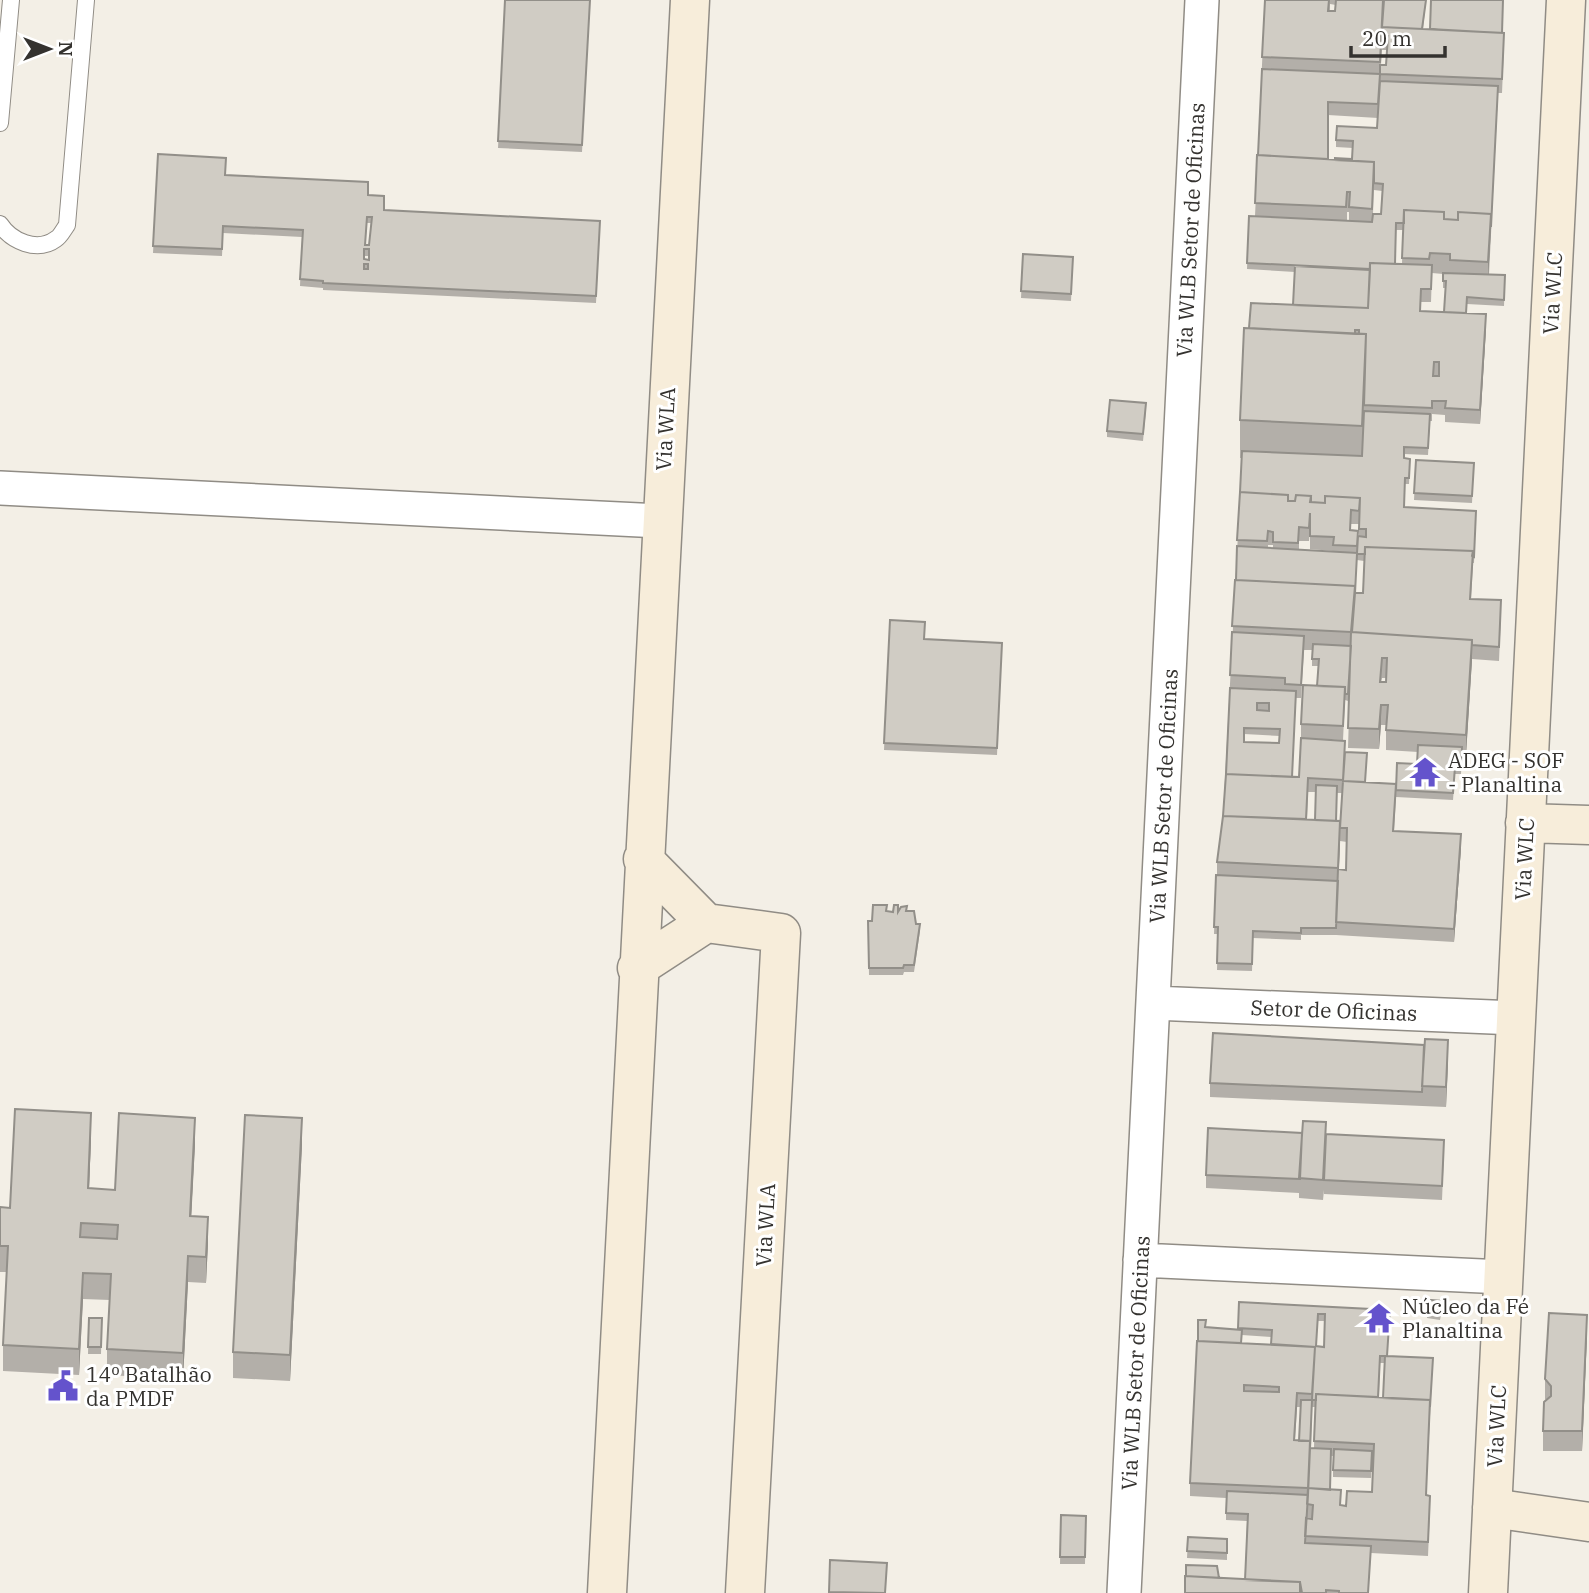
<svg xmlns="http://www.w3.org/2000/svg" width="1589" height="1593" viewBox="0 0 1589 1593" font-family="'IBM Plex Serif',serif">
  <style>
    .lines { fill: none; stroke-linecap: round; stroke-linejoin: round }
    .lane-casing { stroke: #908c85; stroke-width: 18 }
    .street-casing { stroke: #908c85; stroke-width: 36 }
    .secondary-casing { stroke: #908c85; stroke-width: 41 }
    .lane { stroke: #fff; stroke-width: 16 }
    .street { stroke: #fff; stroke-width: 33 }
    .secondary { stroke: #f7edda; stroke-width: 38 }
    .wall { fill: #b3afa9; fill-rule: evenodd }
    .shaded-wall { fill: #928f89 }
    .building { fill: #d0ccc4; stroke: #928f89; stroke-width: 2; fill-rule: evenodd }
    .labels { text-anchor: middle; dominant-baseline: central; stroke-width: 6; stroke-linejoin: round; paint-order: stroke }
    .street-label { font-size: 21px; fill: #34322f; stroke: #fff }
    .poi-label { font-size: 21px; fill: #34322f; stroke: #fff; text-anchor: start }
  </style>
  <rect width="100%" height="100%" fill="#f3efe6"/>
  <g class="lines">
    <!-- lane casing -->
    <g class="lane-casing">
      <path id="lane" d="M 0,123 L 11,0
        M 0,224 C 11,241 37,253 56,239 C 60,237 64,229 67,225 L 86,0"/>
    </g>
    <!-- street casing -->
    <g class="street-casing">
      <path id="street" d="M 0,488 L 660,521
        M 1153,1003 L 1516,1018
        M 1140,1260 L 1503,1277
        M 1124,1593 L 1202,0"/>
    </g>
    <!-- secondary casing -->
    <g class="secondary-casing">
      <path id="secondary" d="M 1525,823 L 1589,825
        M 643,859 L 706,923 L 781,933 L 745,1593
        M 637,968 L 706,923
        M 1492,1508 L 1589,1522
        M 607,1593 L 690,0
        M 1488,1593 L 1566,0"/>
    </g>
    <!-- lane -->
    <use href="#lane" class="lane"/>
    <!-- street -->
    <use href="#street" class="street"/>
    <!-- secondary -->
    <use href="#secondary" class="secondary"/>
  </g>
  <!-- wall -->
  <path class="wall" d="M 505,0 L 590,0 L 582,152 L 498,148 Z
    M 1265,0 L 1426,0 L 1423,29 L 1502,33 L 1504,46 L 1502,93 L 1498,93 L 1489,275 L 1505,275 L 1504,306 L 1467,304 L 1466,313 L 1486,328 L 1480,424 L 1445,422 L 1445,415 L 1432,414 L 1432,421 L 1430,421 L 1428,455 L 1404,454 L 1404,458 L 1410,459 L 1409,484 L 1405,484 L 1404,507 L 1476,511 L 1474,563 L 1473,563 L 1471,599 L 1501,614 L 1499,661 L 1472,659 L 1466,755 L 1462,754 L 1461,774 L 1455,774 L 1453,800 L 1396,797 L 1394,831 L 1461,848 L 1454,942 L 1336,935 L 1301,935 L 1301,940 L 1253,938 L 1252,971 L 1217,970 L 1218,934 L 1214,934 L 1216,875 L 1217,875 L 1217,862 L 1223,816 L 1242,458 L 1240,458 L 1240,420 L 1249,328 L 1293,305 L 1295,272 L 1247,269 L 1249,216 L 1255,216 ZM 1330,4 L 1336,5 L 1335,11 L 1330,11 ZM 1382,50 L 1387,50 L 1386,65 L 1381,65 ZM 1328,115 L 1378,118 L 1377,128 L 1336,140 L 1336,147 L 1353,148 L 1352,159 L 1328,159 ZM 1374,182 L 1374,190 L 1382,191 L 1381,214 L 1373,214 ZM 1347,212 L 1349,212 L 1349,221 L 1347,221 ZM 1396,230 L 1403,230 L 1402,264 L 1395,264 ZM 1432,273 L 1443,274 L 1443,288 L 1446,288 L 1444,312 L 1420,311 L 1421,302 L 1431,302 ZM 1351,524 L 1359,524 L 1359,536 L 1366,537 L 1358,538 L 1351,530 ZM 1310,527 L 1310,549 L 1333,551 L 1333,552 L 1299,550 L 1299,541 L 1309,541 ZM 1268,545 L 1273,545 L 1273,548 L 1268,548 ZM 1357,560 L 1364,561 L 1363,593 L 1355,593 ZM 1304,650 L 1312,650 L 1312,666 L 1318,666 L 1317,686 L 1301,724 L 1301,738 L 1343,740 L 1345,700 L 1348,701 L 1350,681 L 1348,748 L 1379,749 L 1381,725 L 1386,725 L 1386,750 L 1418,752 L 1417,764 L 1396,784 L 1365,782 L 1345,752 L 1299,777 L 1292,777 L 1296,698 L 1301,698 ZM 1382,678 L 1386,678 L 1386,682 L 1381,682 ZM 1244,734 L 1280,736 L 1279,743 L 1244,742 ZM 1308,792 L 1316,792 L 1315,820 L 1307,819 ZM 1337,793 L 1342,793 L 1340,821 L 1336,821 ZM 1340,841 L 1347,842 L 1346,870 L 1339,869 Z
    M 158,154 L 226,175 L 368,195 L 384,210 L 600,221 L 596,303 L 323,290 L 323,288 L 300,286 L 302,237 L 223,233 L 222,256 L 153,253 ZM 367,223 L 371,223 L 369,245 L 365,245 ZM 364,256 L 369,256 L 369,260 L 364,259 Z
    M 1023,254 L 1073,257 L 1071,301 L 1021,298 Z
    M 1146,410 L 1143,441 L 1107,437 L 1107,431 Z
    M 1416,460 L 1474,463 L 1472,503 L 1414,500 Z
    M 890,620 L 925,639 L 1002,643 L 997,755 L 884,750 Z
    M 887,911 L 893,912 L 907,911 L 920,931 L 914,972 L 904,972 L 903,975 L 869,975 L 868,921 L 872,921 Z
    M 1448,1060 L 1446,1107 L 1210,1097 L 1210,1083 Z
    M 1326,1134 L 1444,1153 L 1442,1200 L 1324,1194 L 1324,1190 L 1323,1200 L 1299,1198 L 1299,1193 L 1206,1188 L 1206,1175 Z
    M 91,1139 L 89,1188 L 115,1190 L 195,1144 L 191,1216 L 208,1243 L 206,1283 L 188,1282 L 183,1379 L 107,1375 L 107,1349 L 110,1300 L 83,1299 L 79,1375 L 3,1371 L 3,1345 L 7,1272 L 0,1272 L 0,1207 L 10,1208 Z
    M 302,1145 L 290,1381 L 233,1378 L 233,1352 Z
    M 1239,1302 L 1390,1310 L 1387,1356 L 1433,1358 L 1426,1495 L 1430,1509 L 1428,1556 L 1371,1553 L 1368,1593 L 1185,1593 L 1219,1578 L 1245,1579 L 1247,1521 L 1226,1520 L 1226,1498 L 1190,1496 L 1190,1483 L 1238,1329 ZM 1318,1321 L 1325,1321 L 1324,1347 L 1316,1346 ZM 1242,1335 L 1271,1337 L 1271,1344 L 1241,1343 ZM 1380,1363 L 1385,1363 L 1383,1398 L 1379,1397 ZM 1297,1407 L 1301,1407 L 1299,1441 L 1295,1440 ZM 1312,1407 L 1315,1407 L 1314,1448 L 1311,1448 ZM 1331,1456 L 1333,1456 L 1333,1477 L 1371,1478 L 1372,1458 L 1374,1458 L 1372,1492 L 1346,1506 L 1341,1505 L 1330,1490 Z
    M 1442,1308 L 1440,1320 L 1427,1318 L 1427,1311 Z
    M 89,1318 L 102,1318 L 101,1354 L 88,1354 Z
    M 1587,1335 L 1582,1451 L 1543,1451 L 1543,1431 L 1546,1400 L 1545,1399 L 1545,1379 Z
    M 1061,1515 L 1086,1516 L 1085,1564 L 1060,1564 Z
    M 1188,1537 L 1227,1539 L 1227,1560 L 1187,1558 Z"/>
  <!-- shaded-wall -->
  <path class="shaded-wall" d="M 1498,93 L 1488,282 L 1488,262 Z
    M 1486,314 L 1486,328 L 1480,424 L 1480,410 Z
    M 1472,640 L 1472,660 L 1466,755 L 1466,735 Z
    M 1381,705 L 1381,725 L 1379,749 L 1379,729 Z
    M 1340,821 L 1340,841 L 1338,888 L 1338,868 Z
    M 1461,834 L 1461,848 L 1454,942 L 1454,929 Z
    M 1448,1040 L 1448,1060 L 1446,1107 L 1446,1087 Z
    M 91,1113 L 91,1139 L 88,1215 L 88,1188 Z
    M 195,1118 L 195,1144 L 190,1242 L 190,1216 Z
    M 302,1118 L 302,1145 L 290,1381 L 290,1355 Z
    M 208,1217 L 208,1243 L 206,1283 L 206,1257 Z
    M 188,1256 L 188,1282 L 183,1379 L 183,1353 Z
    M 83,1273 L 83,1299 L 79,1375 L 79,1349 Z
    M 1587,1315 L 1587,1335 L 1582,1451 L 1582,1431 Z"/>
  <!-- building -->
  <path class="building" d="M 505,0 L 590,0 L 582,145 L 498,141 Z
    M 1265,0 L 1329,0 L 1328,11 L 1335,11 L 1336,0 L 1383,0 L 1380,62 L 1262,57 Z
    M 1384,0 L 1426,0 L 1422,29 L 1382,27 Z
    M 1431,0 L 1503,0 L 1502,33 L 1430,29 Z
    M 1382,27 L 1504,33 L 1502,79 L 1380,74 L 1380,65 L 1386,65 L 1388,36 L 1381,36 Z
    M 1262,69 L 1380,74 L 1378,104 L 1328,102 L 1328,159 L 1258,155 Z
    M 1380,81 L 1498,86 L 1491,227 L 1491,214 L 1458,212 L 1458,220 L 1444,219 L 1444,212 L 1404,210 L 1404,223 L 1396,223 L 1395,264 L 1370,263 L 1370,269 L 1247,263 L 1249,216 L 1372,222 L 1373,214 L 1381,214 L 1383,184 L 1374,183 L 1374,162 L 1335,160 L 1335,158 L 1352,159 L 1353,141 L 1336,140 L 1337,126 L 1377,128 Z
    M 158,154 L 226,158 L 225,175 L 368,182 L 368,195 L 384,196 L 384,210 L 600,221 L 596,296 L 323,283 L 323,281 L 300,279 L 303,230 L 223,226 L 222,249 L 153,246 ZM 367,217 L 372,217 L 369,245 L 365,245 ZM 364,249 L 369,249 L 369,260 L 364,259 ZM 364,264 L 368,264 L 368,269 L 364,269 Z
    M 1257,155 L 1374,162 L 1372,209 L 1349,207 L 1350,192 L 1347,192 L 1346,207 L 1255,203 Z
    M 1404,210 L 1444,212 L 1444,219 L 1458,220 L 1458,212 L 1491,214 L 1488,262 L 1450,260 L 1450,254 L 1430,253 L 1429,259 L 1402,258 Z
    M 1023,254 L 1073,257 L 1071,294 L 1021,291 Z
    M 1370,263 L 1432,265 L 1431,289 L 1421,289 L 1420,311 L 1486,314 L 1480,410 L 1445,408 L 1446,401 L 1432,401 L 1432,408 L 1364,405 L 1366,334 L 1359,334 L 1359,330 L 1355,330 L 1355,334 L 1249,328 L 1251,303 L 1368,308 ZM 1434,362 L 1439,362 L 1439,376 L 1433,376 Z
    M 1295,266 L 1370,270 L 1368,308 L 1293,305 Z
    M 1443,273 L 1505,275 L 1504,300 L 1467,297 L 1466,313 L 1444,312 L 1446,281 L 1443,281 Z
    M 1244,328 L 1366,334 L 1362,426 L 1240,420 Z
    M 1110,400 L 1146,403 L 1143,434 L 1107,431 Z
    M 1364,411 L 1430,414 L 1428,448 L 1404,447 L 1404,458 L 1410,459 L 1409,478 L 1405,478 L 1404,507 L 1476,511 L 1474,557 L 1472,556 L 1473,551 L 1365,547 L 1365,554 L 1357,554 L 1355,593 L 1355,586 L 1236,580 L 1237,546 L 1357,553 L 1358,536 L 1366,537 L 1366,529 L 1359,529 L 1360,498 L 1325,496 L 1325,503 L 1311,502 L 1311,496 L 1296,495 L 1295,501 L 1288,501 L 1288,495 L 1240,492 L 1242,451 L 1362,456 Z
    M 1416,460 L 1474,463 L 1472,496 L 1414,493 Z
    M 1240,492 L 1288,495 L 1288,501 L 1295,501 L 1296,495 L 1311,496 L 1310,502 L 1325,503 L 1325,496 L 1360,498 L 1359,511 L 1351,510 L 1350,530 L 1358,531 L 1357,546 L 1333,545 L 1334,537 L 1310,536 L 1310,513 L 1309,528 L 1299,527 L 1298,543 L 1273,542 L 1273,532 L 1268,531 L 1267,541 L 1237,540 Z
    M 1365,547 L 1473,551 L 1470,599 L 1501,600 L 1499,647 L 1472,645 L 1472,640 L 1352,632 L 1355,593 L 1363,593 Z
    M 1235,580 L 1355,586 L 1351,632 L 1232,626 Z
    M 890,620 L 925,622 L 924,639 L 1002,643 L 997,748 L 884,743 Z
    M 1232,632 L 1304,636 L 1301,685 L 1285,684 L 1285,678 L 1230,675 Z
    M 1351,632 L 1472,640 L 1466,735 L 1386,730 L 1388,705 L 1381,705 L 1379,729 L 1348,728 ZM 1382,658 L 1387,658 L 1386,682 L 1380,682 Z
    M 1313,644 L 1351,646 L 1348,694 L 1345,694 L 1345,687 L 1317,686 L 1319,659 L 1312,659 Z
    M 1303,685 L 1345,687 L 1343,726 L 1301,724 Z
    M 1230,688 L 1296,691 L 1292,777 L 1226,774 ZM 1257,703 L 1269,703 L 1269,711 L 1257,710 ZM 1244,728 L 1280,729 L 1279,743 L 1244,742 Z
    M 1301,738 L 1345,741 L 1343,780 L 1308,778 L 1306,819 L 1223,816 L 1226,774 L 1299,777 Z
    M 1418,745 L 1462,747 L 1461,768 L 1455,767 L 1453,793 L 1396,790 L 1397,763 L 1417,764 Z
    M 1345,752 L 1367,753 L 1365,782 L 1343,781 Z
    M 1343,781 L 1396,784 L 1393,831 L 1461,834 L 1454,929 L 1336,922 L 1338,869 L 1346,870 L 1347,828 L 1340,828 Z
    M 1316,785 L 1337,786 L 1336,821 L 1315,820 Z
    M 1223,816 L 1340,821 L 1338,868 L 1217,862 Z
    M 1216,875 L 1338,881 L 1336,928 L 1301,928 L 1301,933 L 1253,931 L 1252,964 L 1217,963 L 1218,927 L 1214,927 Z
    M 873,905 L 887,905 L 886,911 L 893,912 L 894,905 L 898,905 L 898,912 L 901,907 L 907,906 L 906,911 L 914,911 L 916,924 L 920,924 L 914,965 L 904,965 L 903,968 L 869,968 L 868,921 L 872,921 Z
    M 1213,1033 L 1424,1045 L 1422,1092 L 1210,1083 Z
    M 1425,1039 L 1448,1040 L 1446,1087 L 1422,1086 Z
    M 15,1109 L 91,1113 L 88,1188 L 115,1190 L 119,1113 L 195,1118 L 190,1216 L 208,1217 L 206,1257 L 188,1256 L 183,1353 L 107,1349 L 111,1274 L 83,1273 L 79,1349 L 3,1345 L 8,1246 L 0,1246 L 0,1207 L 10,1208 ZM 81,1223 L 118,1225 L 117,1239 L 80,1237 Z
    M 245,1115 L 302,1118 L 290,1355 L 233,1352 Z
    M 1303,1121 L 1326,1122 L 1323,1180 L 1299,1178 Z
    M 1208,1128 L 1302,1133 L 1300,1179 L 1206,1175 Z
    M 1326,1134 L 1444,1140 L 1442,1186 L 1324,1180 Z
    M 1431,1300 L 1442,1301 L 1440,1313 L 1427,1311 Z
    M 1239,1302 L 1390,1310 L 1387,1356 L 1433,1358 L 1430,1407 L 1430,1400 L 1383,1398 L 1385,1356 L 1380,1356 L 1378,1397 L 1316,1394 L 1316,1400 L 1312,1400 L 1315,1347 L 1271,1344 L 1272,1330 L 1238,1328 ZM 1318,1314 L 1325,1314 L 1324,1347 L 1316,1346 Z
    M 1549,1313 L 1587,1315 L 1582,1431 L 1543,1431 L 1544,1402 L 1551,1396 L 1551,1386 L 1545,1379 Z
    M 89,1318 L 102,1318 L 101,1347 L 88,1347 Z
    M 1198,1320 L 1206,1320 L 1205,1327 L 1242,1330 L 1241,1343 L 1198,1341 Z
    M 1197,1341 L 1315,1347 L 1312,1394 L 1297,1393 L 1294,1440 L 1310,1441 L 1308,1488 L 1190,1483 ZM 1244,1385 L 1279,1387 L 1279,1392 L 1244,1391 Z
    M 1316,1394 L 1430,1400 L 1426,1495 L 1430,1496 L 1428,1542 L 1305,1536 L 1306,1518 L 1312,1519 L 1313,1505 L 1307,1504 L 1308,1488 L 1341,1490 L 1340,1505 L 1346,1506 L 1347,1491 L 1372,1492 L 1374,1444 L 1314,1441 Z
    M 1301,1400 L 1312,1400 L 1310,1448 L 1310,1441 L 1299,1441 Z
    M 1310,1448 L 1331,1449 L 1330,1490 L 1308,1488 L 1308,1495 Z
    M 1334,1449 L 1372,1451 L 1371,1471 L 1333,1470 Z
    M 1227,1491 L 1308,1495 L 1305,1543 L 1371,1546 L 1368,1593 L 1339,1593 L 1339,1591 L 1326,1590 L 1326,1593 L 1302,1593 L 1300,1582 L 1245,1580 L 1248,1514 L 1226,1513 Z
    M 1061,1515 L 1086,1516 L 1085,1557 L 1060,1557 Z
    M 1188,1537 L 1227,1539 L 1227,1553 L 1187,1551 Z
    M 830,1560 L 887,1563 L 885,1593 L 829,1592 Z
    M 1186,1565 L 1217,1566 L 1219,1578 L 1186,1576 Z
    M 1185,1576 L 1300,1582 L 1300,1593 L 1185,1593 Z"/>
  <!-- icons -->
  <defs>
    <g id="temple-bare" transform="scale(2.415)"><path d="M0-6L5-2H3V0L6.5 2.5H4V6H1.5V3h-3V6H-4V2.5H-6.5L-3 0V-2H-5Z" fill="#6453cc" stroke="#fff" stroke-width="2.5" paint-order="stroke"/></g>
    <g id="civic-bare" transform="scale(2.415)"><path d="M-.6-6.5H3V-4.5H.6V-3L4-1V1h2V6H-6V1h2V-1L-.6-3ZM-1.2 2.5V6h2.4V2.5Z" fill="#6453cc" stroke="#fff" stroke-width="2.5" paint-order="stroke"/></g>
  </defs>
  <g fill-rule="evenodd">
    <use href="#temple-bare" x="1425" y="772"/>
    <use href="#temple-bare" x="1379" y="1318"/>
    <use href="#civic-bare" x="63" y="1386"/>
  </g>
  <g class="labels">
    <!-- street labels -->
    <g class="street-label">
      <text transform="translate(1190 230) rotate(-87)">Via WLB Setor de Oficinas</text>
      <text transform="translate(1552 293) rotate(-87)">Via WLC</text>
      <text transform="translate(665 429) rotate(-87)">Via WLA</text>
      <text transform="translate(1163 796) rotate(-87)">Via WLB Setor de Oficinas</text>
      <text transform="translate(1524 859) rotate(-87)">Via WLC</text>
      <text transform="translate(1334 1010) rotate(2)">Setor de Oficinas</text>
      <text transform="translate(765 1225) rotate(-87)">Via WLA</text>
      <text transform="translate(1135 1363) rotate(-87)">Via WLB Setor de Oficinas</text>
      <text transform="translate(1496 1426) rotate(-87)">Via WLC</text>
    </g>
    <!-- poi labels -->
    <g class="poi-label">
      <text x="1448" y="760">ADEG - SOF<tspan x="1448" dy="24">- Planaltina</tspan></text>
      <text x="1402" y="1306">Núcleo da Fé<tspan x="1402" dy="24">Planaltina</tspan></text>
      <text x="86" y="1374">14º Batalhão<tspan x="86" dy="24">da PMDF</tspan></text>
    </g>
  </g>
  <!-- north arrow -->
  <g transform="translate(49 49) rotate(90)" stroke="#ffffff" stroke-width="5" paint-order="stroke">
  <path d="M0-5L12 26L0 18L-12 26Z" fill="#34322f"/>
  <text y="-10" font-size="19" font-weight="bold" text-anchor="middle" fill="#34322f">N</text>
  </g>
  <!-- scale -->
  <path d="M1351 46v10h94v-10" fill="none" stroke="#34322f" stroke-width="3.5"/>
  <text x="1362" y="46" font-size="21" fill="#34322f" stroke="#ffffff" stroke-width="5" paint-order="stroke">20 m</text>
</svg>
